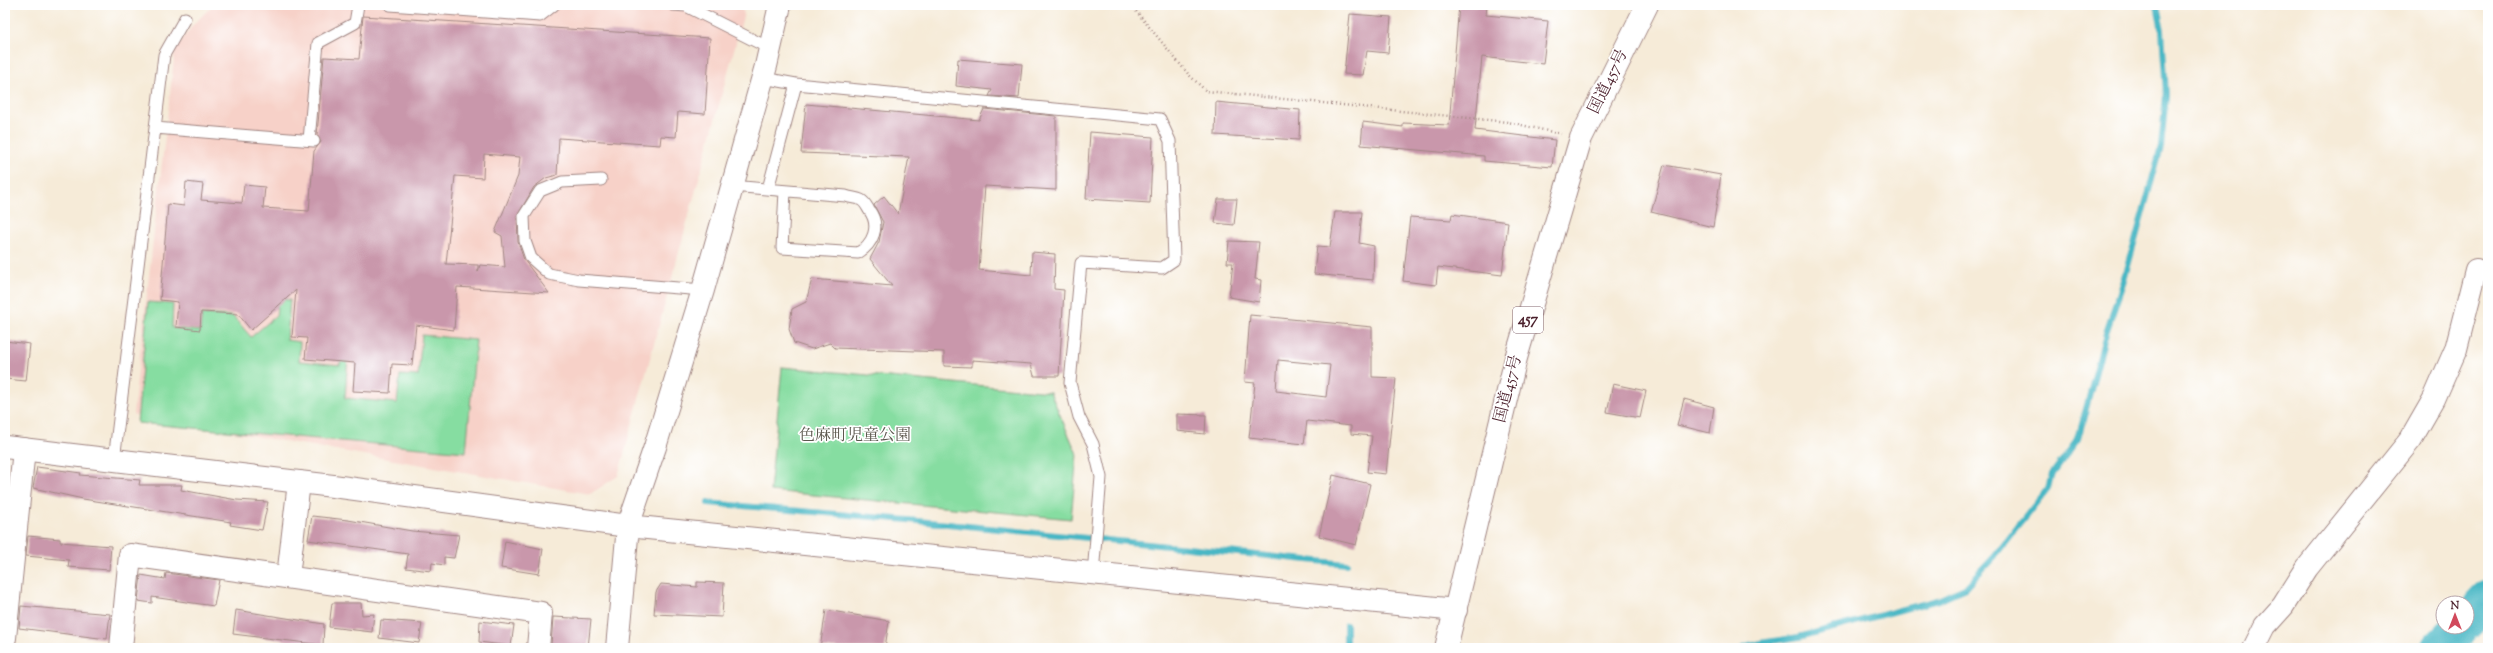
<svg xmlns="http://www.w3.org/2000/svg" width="2493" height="653" viewBox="0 0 2493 653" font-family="'Sorts Mill Goudy','Noto Serif JP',serif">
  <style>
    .built { fill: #f7d1c8 }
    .green { fill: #86dda1; stroke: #687e66 }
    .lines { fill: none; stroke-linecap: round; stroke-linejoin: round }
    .stream { stroke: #4ab7c5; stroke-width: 6 }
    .river { stroke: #4ab7c5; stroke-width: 37 }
    .building { fill: #c997ab; fill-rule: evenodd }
    .service-casing { stroke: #a08582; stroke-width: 13 }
    .minor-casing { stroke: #a08582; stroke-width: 24 }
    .tertiary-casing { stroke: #a08582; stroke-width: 24 }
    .trunk-casing { stroke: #a08582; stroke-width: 24 }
    .path { stroke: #a08582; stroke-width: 2.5; stroke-dasharray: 1 3; stroke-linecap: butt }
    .service { stroke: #fff; stroke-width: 11 }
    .minor { stroke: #fff; stroke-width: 22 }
    .tertiary { stroke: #fff; stroke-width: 22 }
    .trunk { stroke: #fff; stroke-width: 22 }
    .labels { text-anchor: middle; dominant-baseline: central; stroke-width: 3.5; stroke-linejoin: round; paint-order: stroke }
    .shield { fill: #fff; stroke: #80626b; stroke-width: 1 }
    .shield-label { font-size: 15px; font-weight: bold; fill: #4a1f2b }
    .street-label { font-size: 16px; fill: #4a1f2b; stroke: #fff }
    .park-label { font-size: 16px; fill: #5c584e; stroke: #fff }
  </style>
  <rect width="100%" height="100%" fill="#fff"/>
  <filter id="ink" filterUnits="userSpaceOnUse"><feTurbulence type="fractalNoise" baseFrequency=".025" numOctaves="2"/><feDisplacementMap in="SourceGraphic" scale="8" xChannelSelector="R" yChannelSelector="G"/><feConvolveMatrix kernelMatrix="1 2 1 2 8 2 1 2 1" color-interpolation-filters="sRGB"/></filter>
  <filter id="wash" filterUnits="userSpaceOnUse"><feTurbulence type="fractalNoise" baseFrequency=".012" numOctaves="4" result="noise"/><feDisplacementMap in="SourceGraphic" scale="16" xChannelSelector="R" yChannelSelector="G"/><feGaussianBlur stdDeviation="0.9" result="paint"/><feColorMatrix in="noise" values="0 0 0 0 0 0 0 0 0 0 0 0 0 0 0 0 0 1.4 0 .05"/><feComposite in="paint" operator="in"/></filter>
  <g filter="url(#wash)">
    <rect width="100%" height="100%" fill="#f6ebd8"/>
    <!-- built -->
    <path class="built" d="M 239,5 L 738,5 L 744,13 L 618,476 L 590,494 L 133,415 L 175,50 L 192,26 L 212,6 Z"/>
    <!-- green -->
    <path class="green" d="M 278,299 L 290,300 L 287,340 L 300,342 L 299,361 L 340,365 L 341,354 L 348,355 L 345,398 L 397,403 L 400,375 L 418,376 L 422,335 L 476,340 L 466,452 L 137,423 L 148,302 L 173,304 L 172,328 L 200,331 L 202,314 L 233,316 L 251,337 L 276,316 Z
      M 782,367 L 1050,392 L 1077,454 L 1071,519 L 770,491 Z"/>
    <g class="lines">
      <!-- stream -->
      <path class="stream" d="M 708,503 L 908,520 L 1347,564
        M 1346,625 L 1346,648
        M 1743,648 L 1760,643 L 1799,637 L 1938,600 L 1965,588 L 1994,557 L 2048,488 L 2052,474 L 2078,439 L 2106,333 L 2125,277 L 2161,147 L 2166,95 L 2162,30 L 2157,5"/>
      <!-- river -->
      <path class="river" d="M 2467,621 L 2488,599
        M 2440,648 L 2461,627"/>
    </g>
    <g id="blocks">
      <!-- building -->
      <path class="building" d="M 1459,5 L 1487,6 L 1486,15 L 1548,21 L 1543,64 L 1482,57 L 1475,130 L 1555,140 L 1552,167 L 1484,161 L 1484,156 L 1361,145 L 1363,122 L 1403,127 L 1403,123 L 1449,125 Z
        M 1350,14 L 1391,17 L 1388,53 L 1367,51 L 1363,75 L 1344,74 Z
        M 363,16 L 710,38 L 705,114 L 678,112 L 676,137 L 661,136 L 660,145 L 559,138 L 557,175 L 546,178 L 534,187 L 517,216 L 518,242 L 524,260 L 549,293 L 457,287 L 454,330 L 416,325 L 412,365 L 392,364 L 390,393 L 353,391 L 355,363 L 305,359 L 307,338 L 292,337 L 296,290 L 251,330 L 238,314 L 201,312 L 200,330 L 176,327 L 178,302 L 160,300 L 168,204 L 184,206 L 186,182 L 203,184 L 201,200 L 242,203 L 244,185 L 265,187 L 263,208 L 309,211 L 314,151 L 321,142 L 317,135 L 324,57 L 359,59 ZM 484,154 L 520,157 L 518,176 L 495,232 L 502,236 L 505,267 L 480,265 L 478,272 L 478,265 L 446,264 L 455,176 L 483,178 Z
        M 958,59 L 1022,64 L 1019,98 L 989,96 L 992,90 L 956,86 Z
        M 1216,102 L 1300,110 L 1299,140 L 1215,135 Z
        M 806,104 L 979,120 L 984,109 L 1056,116 L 1056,190 L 985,186 L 979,270 L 1031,275 L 1032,252 L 1055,254 L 1054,289 L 1064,290 L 1059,376 L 1034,376 L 1031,364 L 972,360 L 972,367 L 944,366 L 944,352 L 835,348 L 830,343 L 812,349 L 794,343 L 789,329 L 792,309 L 806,302 L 812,279 L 892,286 L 870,259 L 879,242 L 883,222 L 874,205 L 884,196 L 898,214 L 909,157 L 801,153 Z
        M 1090,132 L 1153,137 L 1150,203 L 1086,199 Z
        M 1664,165 L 1721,175 L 1713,227 L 1651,212 Z
        M 1218,199 L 1237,199 L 1234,225 L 1215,223 Z
        M 1335,212 L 1362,212 L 1359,243 L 1374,246 L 1373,280 L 1314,274 L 1317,246 L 1330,247 Z
        M 1452,214 L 1508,222 L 1502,275 L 1438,267 L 1436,285 L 1403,281 L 1410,217 L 1451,220 Z
        M 1229,241 L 1259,242 L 1255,279 L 1261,280 L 1259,302 L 1229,297 L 1233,263 L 1227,263 Z
        M 1250,315 L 1372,327 L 1372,377 L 1396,378 L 1386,474 L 1367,472 L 1372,436 L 1351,434 L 1351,426 L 1307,421 L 1304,444 L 1249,438 L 1255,383 L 1245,382 ZM 1278,360 L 1330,365 L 1326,397 L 1276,391 Z
        M 5,341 L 30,344 L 26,381 L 5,379 Z
        M 1613,384 L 1646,391 L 1640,418 L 1607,412 Z
        M 1684,399 L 1714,407 L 1710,433 L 1677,425 Z
        M 1177,414 L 1206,415 L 1205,434 L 1177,431 Z
        M 37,467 L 81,473 L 80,475 L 140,480 L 139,485 L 182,485 L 181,490 L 237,500 L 268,502 L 262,530 L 230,525 L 231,522 L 83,499 L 33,488 Z
        M 1333,475 L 1370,484 L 1356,545 L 1319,536 Z
        M 312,516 L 348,520 L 412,531 L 459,535 L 454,558 L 444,557 L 444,565 L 432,563 L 431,571 L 406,568 L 408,554 L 308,540 Z
        M 28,536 L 60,539 L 60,542 L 111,546 L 109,570 L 68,567 L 69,560 L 26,556 Z
        M 505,541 L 543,549 L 539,574 L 501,568 Z
        M 166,573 L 219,580 L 214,606 L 152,597 L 152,603 L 138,601 L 141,575 L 165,579 Z
        M 697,582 L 724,583 L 722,617 L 654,614 L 656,592 L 661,584 L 697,587 Z
        M 332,603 L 361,603 L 362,615 L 374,614 L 372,632 L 329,627 Z
        M 21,606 L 110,614 L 107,639 L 19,628 Z
        M 236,610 L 324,624 L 323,645 L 233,634 Z
        M 826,610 L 889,621 L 885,648 L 820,648 Z
        M 553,617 L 591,619 L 588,648 L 551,645 Z
        M 381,620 L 422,623 L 419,643 L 379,638 Z
        M 480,621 L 514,625 L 511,646 L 479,642 Z"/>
    </g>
  </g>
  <g filter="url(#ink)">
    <use href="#blocks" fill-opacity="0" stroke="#a08582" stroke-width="1"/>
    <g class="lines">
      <!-- service casing -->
      <g class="service-casing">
        <path id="service" d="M 390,5 L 540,16 L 554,5
          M 673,5 L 686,6 L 771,49
          M 763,78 L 796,84 L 1160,119 L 1170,141 L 1174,260 L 1162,268 L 1081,263 L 1070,383 L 1079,417 L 1093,444 L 1101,477 L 1093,574
          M 155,128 L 314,141
          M 309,140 L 318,43 L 355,23 L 358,5
          M 601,180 L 562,182 L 540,191 L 524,216 L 525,241 L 531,258 L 549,274 L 579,280 L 703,290
          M 732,186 L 846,196 C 851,198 857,198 861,200 C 865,202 867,207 869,210 C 881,226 873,244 858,253 L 782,248 L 785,191
          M 768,189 L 796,84
          M 114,460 L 164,55 L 185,18"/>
      </g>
      <!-- minor casing -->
      <g class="minor-casing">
        <path id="minor" d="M 288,577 L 299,482
          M 5,638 L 24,449
          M 121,648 L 130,555 L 541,613 L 538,648
          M 2254,648 L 2265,626 L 2283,606 L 2307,568 L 2411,439 L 2434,399 L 2456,349 L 2476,270"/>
      </g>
      <!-- tertiary casing -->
      <g class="tertiary-casing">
        <path id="tertiary" d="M 5,447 L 333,486 L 628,526 L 1456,610
          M 617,648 L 628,526 L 655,447 L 703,290 L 766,66 L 780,5"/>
      </g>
      <!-- trunk casing -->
      <g class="trunk-casing">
        <path id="trunk" d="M 1446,648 L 1516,358 L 1581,138 L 1647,5"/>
      </g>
      <!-- path -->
      <path class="path" d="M 1131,5 L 1189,75 L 1206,91 L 1508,122 L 1561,134"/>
      <!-- service -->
      <use href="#service" class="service"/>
      <!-- minor -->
      <use href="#minor" class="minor"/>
      <!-- tertiary -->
      <use href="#tertiary" class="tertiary"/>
      <!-- trunk -->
      <use href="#trunk" class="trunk"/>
    </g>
  </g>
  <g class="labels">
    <!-- shield labels -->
    <rect class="shield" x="1513" y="307" width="30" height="26" rx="3"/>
    <g class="shield-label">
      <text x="1528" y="320">457</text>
    </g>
    <!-- street labels -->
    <g class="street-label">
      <text transform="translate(1609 82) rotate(-64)">国道457号</text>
      <text transform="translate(1509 389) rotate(-76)">国道457号</text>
    </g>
    <!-- park labels -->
    <g class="park-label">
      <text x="855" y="436">色麻町児童公園</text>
    </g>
  </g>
  <!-- margin -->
  <rect width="2493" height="653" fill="none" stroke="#fff" stroke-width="20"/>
  <!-- north arrow -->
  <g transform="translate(2455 615)"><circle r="19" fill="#ffffff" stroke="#b7a5aa"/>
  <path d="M0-3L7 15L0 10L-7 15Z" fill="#d1495b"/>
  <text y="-6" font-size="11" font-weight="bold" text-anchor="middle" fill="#4a1f2b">N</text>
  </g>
</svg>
